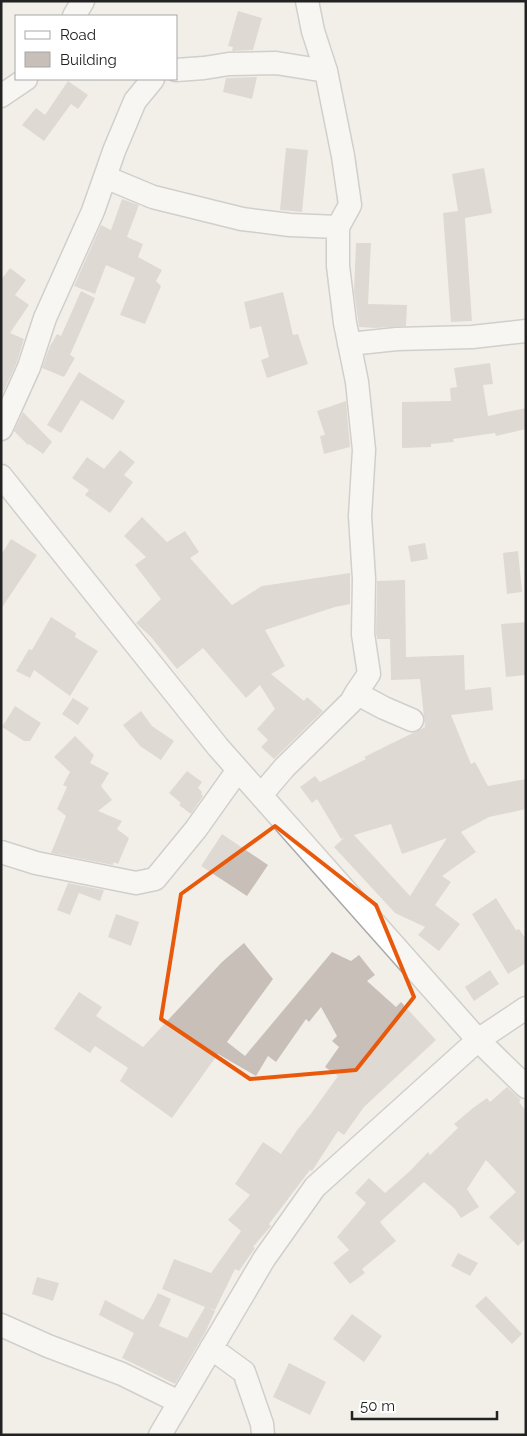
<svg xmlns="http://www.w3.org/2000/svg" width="527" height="1436" viewBox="0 0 527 1436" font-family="Raleway,sans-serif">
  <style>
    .building { fill: #c7bfb8; fill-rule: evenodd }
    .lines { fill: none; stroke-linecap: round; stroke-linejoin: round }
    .minor-casing { stroke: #a9a9a9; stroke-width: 25 }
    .minor { stroke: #fff; stroke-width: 22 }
    .marked { fill: none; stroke: #e8590c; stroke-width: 4; stroke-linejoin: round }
  </style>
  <rect width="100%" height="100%" fill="#f2efe9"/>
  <!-- building -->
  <path class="building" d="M 238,11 L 262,18 L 253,50 L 232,51 L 233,47 L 228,46 Z
    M 257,77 L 252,99 L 223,92 L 226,78 Z
    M 68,81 L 88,95 L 78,109 L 71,104 L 44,141 L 22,125 L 36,108 L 45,115 Z
    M 286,148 L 308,150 L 302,212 L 280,210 Z
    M 484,168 L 492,213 L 465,218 L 472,321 L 451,322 L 443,213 L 458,211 L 452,174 Z
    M 122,199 L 139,205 L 127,237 L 143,244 L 138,257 L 162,270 L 156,281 L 161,286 L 145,324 L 120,315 L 135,278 L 106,265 L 95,294 L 74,286 L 101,225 L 111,230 Z
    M 356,243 L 371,243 L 368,304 L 407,305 L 406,326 L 375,328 L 359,327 L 354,291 Z
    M 10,268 L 26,280 L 15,295 L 29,305 L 10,333 L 24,339 L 17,362 L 1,397 L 1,280 Z
    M 81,291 L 95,298 L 70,355 L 75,358 L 64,377 L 42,368 L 50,346 L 57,334 L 61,336 Z
    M 283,292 L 293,335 L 298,334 L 308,364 L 267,378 L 261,360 L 269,357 L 261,326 L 250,329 L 244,302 Z
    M 490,363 L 493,384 L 483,385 L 488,416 L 526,408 L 526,429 L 496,436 L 495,433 L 453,439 L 454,442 L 431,444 L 431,447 L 402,448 L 402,402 L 451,401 L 450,388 L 457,387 L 454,368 Z
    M 79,372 L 125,401 L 113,420 L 81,400 L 61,433 L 47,425 Z
    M 346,401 L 350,447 L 324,454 L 320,436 L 325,435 L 317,411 Z
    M 23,412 L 52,442 L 43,454 L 29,444 L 28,445 L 14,431 Z
    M 120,450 L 135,462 L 124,475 L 133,482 L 110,513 L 85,495 L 89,490 L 72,478 L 87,457 L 104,469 Z
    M 142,517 L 167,542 L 185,531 L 199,552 L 190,558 L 232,605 L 262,586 L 350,573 L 350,604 L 335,607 L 265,630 L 285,666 L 271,674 L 304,701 L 307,697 L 323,711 L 274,759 L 261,747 L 268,740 L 257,729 L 275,709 L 260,685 L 246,698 L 203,648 L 177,669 L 151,637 L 136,623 L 161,599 L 135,565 L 146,557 L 124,536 Z
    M 11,539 L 37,555 L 1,609 L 1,555 Z
    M 425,543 L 428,559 L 411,562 L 408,546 Z
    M 518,551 L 522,592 L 507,594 L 503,553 Z
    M 405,580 L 406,657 L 464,655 L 465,690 L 491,687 L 493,710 L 451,715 L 471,764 L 475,762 L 488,786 L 526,779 L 526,809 L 489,817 L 461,832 L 476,852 L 442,876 L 451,882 L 435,905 L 460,924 L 439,951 L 418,935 L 425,927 L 395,913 L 334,847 L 344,838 L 341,839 L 317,799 L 312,803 L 300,787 L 315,776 L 320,782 L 366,759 L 364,757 L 425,727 L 420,679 L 391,680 L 390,639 L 377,639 L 376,633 L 377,581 ZM 391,824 L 402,854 L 447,838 L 410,896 L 354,835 Z
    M 51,617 L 76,633 L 75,637 L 98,651 L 70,696 L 34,670 L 30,678 L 16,671 L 29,649 L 32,650 Z
    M 526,622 L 526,675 L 506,677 L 501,624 Z
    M 73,698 L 89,708 L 78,725 L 62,714 Z
    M 15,706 L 41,723 L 30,741 L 24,741 L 2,727 Z
    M 141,711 L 152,726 L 174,741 L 161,760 L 140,746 L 123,725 Z
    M 75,736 L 94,755 L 90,763 L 109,773 L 101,786 L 112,800 L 98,811 L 122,821 L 117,829 L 129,838 L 118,864 L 114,862 L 113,865 L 51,853 L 66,816 L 57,809 L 67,787 L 63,785 L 70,772 L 54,757 Z
    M 187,771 L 202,782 L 198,788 L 202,792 L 201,794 L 203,796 L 191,814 L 179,805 L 181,803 L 169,793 Z
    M 222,834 L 268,865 L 247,896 L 201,866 Z
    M 68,883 L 104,890 L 100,901 L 79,893 L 70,915 L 57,910 Z
    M 496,898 L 516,930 L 519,929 L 526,939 L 526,963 L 508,974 L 472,914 Z
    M 116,914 L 139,922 L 131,946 L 108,937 Z
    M 244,943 L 273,979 L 227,1042 L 245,1056 L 332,952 L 351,961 L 359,955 L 375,975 L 367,981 L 396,1007 L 401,1002 L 436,1040 L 364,1107 L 344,1135 L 338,1131 L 312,1171 L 310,1170 L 269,1224 L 271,1226 L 253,1247 L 255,1248 L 239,1271 L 235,1269 L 215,1310 L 209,1308 L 215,1311 L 205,1333 L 175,1384 L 122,1358 L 134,1333 L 99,1315 L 105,1300 L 143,1320 L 151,1307 L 158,1293 L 171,1299 L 159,1326 L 187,1338 L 205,1307 L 162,1289 L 174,1259 L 211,1273 L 241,1231 L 228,1220 L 250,1195 L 235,1184 L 263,1142 L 281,1154 L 298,1129 L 310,1115 L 338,1076 L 325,1067 L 339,1047 L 332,1041 L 337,1036 L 321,1007 L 309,1022 L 306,1019 L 276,1062 L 268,1056 L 256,1076 L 218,1054 L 172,1118 L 120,1081 L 128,1068 L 95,1046 L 90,1053 L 54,1029 L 79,992 L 102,1007 L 96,1016 L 143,1047 L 222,962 Z
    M 490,970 L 499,984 L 474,1001 L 465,987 Z
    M 507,1087 L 521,1100 L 519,1102 L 526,1111 L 526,1238 L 518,1246 L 489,1217 L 516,1192 L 486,1160 L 467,1189 L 479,1207 L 461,1218 L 455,1209 L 424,1182 L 380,1222 L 396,1241 L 362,1269 L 365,1273 L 350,1284 L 333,1263 L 349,1250 L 337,1237 L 366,1203 L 355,1193 L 369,1178 L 385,1193 L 410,1171 L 428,1152 L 430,1155 L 458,1128 L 454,1124 L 473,1108 L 487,1098 L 490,1102 Z
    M 458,1253 L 478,1263 L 470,1276 L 451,1266 Z
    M 37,1277 L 59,1283 L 53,1301 L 32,1294 Z
    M 486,1296 L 522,1334 L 512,1344 L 475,1306 Z
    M 352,1314 L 382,1336 L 364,1362 L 333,1339 Z
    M 289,1363 L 326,1382 L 310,1415 L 273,1397 Z"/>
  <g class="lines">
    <!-- minor casing -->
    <g class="minor-casing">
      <path id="minor" d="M 307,1 L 313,31 L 326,71 L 343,156 L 350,205 L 338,227 L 338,266 L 345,323 L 357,382 L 364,450 L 360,516 L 364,579 L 363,634 L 369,674 L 356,693
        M 74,16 L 83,1
        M 176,70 L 204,68 L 229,64 L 276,63 L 326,71
        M 1,96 L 26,79
        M 105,177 L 114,151 L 135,101 L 153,79
        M 349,344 L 397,339 L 472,337 L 526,331
        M 1,429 L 29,367 L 45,318 L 93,211 L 105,177 L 153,197 L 242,219 L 290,225 L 338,227
        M 1,476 L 218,747 L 478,1040 L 526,1008
        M 261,795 L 284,768 L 351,702 L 356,693 L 384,708 L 412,720
        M 1,852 L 36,863 L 136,883 L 155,879 L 196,829 L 238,770
        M 1,1325 L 48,1346 L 122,1374 L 179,1402
        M 211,1348 L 244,1372 L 262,1424 L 263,1435
        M 160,1435 L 264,1259 L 315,1187 L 478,1040 L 526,1087"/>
    </g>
    <!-- minor -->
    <use href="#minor" class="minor"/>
  </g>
  <!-- marked area -->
  <path d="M0 0H527V1436H0ZM 275,826 L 376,905 L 414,997 L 356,1070 L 250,1079 L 161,1019 L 181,894 Z" fill="#f2efe9" fill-opacity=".55" fill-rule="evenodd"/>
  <path class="marked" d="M 275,826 L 376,905 L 414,997 L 356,1070 L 250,1079 L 161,1019 L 181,894 Z"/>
  <!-- border -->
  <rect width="527" height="1436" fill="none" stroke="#222222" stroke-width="5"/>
  <!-- legend -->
  <rect x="15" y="15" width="162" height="65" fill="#ffffff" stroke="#a7a7a7"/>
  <rect x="25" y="31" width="25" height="8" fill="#ffffff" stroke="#a7a7a7"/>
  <text x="60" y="40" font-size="15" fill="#222222">Road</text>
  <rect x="25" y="52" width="25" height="15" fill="#c7bfb8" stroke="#a7a7a7"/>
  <text x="60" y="65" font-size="15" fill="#222222">Building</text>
  <!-- scale -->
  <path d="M352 1411v8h145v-8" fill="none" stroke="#222222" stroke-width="2.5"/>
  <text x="360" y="1411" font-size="15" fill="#222222" stroke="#ffffff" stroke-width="4" paint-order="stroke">50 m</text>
</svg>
